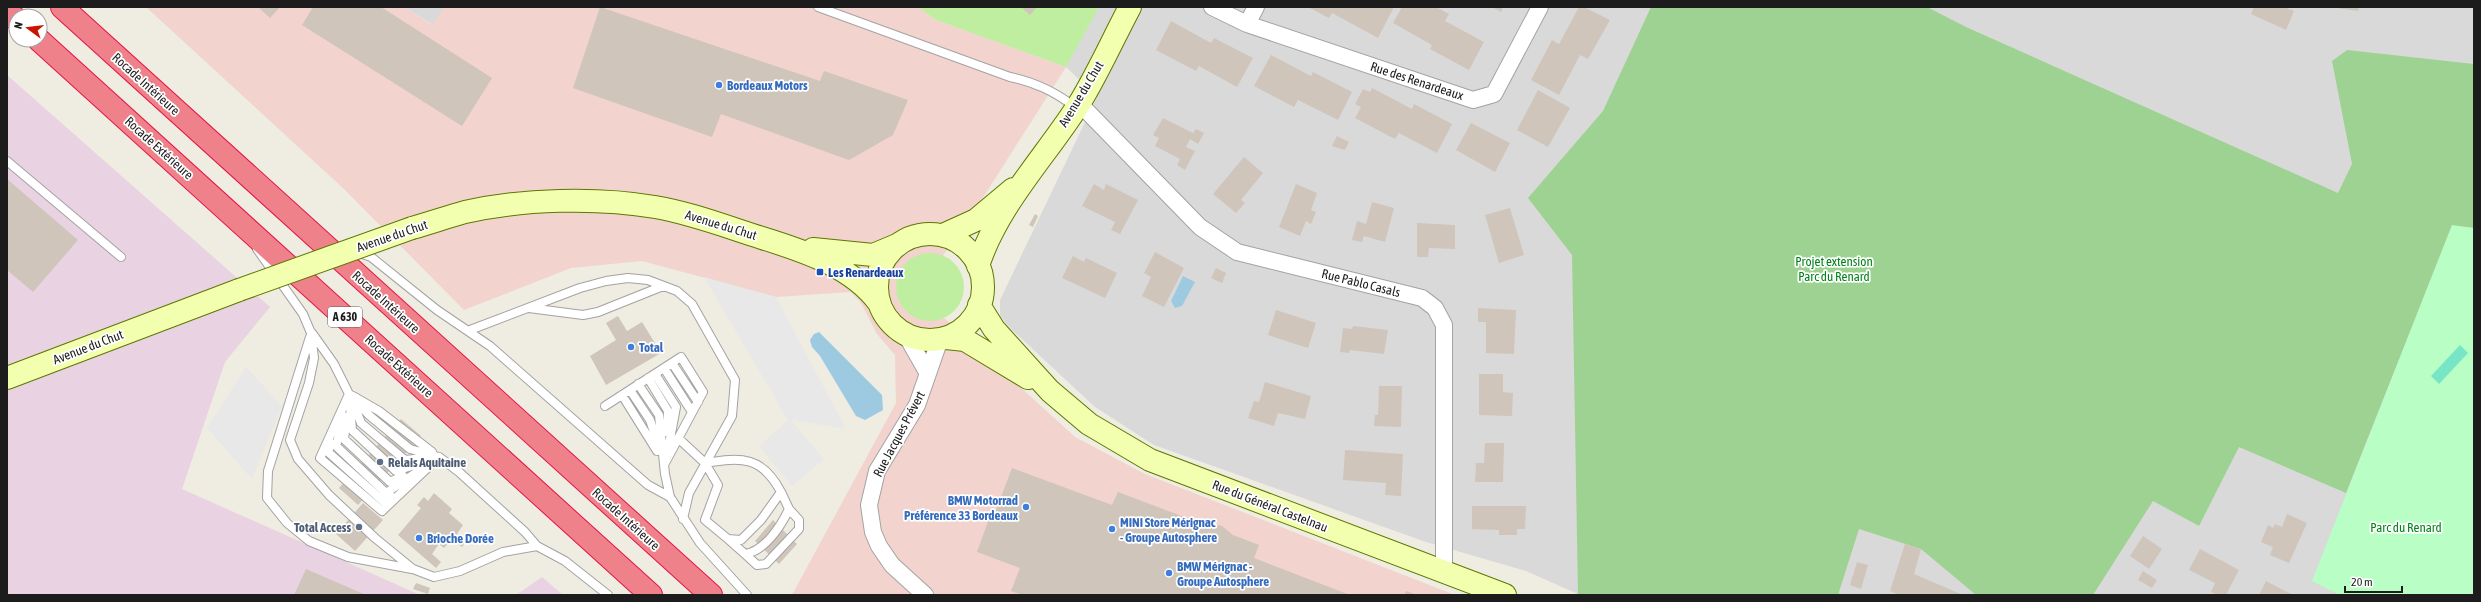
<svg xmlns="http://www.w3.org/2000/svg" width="2481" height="602" viewBox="0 0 2481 602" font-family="'Asap Condensed',sans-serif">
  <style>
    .residential { fill: #dad9d9 }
    .commercial { fill: #f2d3ce }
    .industrial { fill: #e9d2e2 }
    .grass { fill: #bfeea1 }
    .forest { fill: #9ed292 }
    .park { fill: #b9fec5 }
    .pitch { fill: #77e6c7 }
    .parking { fill: #e8e8e8 }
    .water { fill: #9dcae1 }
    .building { fill: #cfc5ba }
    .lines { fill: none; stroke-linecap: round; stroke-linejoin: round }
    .lane-casing { stroke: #a3a3a3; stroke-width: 10 }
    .street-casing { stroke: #a3a3a3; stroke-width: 18 }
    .secondary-casing { stroke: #5d7700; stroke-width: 24 }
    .highway-casing { stroke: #e61446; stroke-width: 24 }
    .lane { stroke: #fff; stroke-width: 8 }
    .street { stroke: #fff; stroke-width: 16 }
    .secondary { stroke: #f2ffaf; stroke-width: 22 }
    .highway { stroke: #ee8189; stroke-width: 22 }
    .secondary-bridge-casing { stroke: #5d7700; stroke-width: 24; stroke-linecap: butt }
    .secondary-bridge { stroke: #f2ffaf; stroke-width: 22 }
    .shop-dot { fill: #3f7fe0; stroke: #fff; stroke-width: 1.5 }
    .transit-dot { fill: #1a4fb4; stroke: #fff; stroke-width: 1.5 }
    .service-dot { fill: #5c6f8a; stroke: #fff; stroke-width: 1.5 }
    .labels { text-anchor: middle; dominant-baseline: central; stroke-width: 3.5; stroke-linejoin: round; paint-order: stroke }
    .shield { fill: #fff; stroke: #606060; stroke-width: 1 }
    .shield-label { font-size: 12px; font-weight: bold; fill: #1c1c1c }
    .street-label { font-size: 13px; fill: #1c1c1c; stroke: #fff }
    .shop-label { font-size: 13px; font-weight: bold; fill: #366cbe; stroke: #fff; text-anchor: start }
    .park-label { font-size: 13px; fill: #02831a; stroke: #fff }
    .transit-label { font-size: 13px; font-weight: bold; fill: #164399; stroke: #fff; text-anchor: start }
    .service-label { font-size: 13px; font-weight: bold; fill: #4e5e75; stroke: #fff; text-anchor: start }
  </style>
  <rect width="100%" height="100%" fill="#efece1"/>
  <!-- residential -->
  <path class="residential" d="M 404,7 L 445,7 L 433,25 Z
    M 918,7 L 2474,7 L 2474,595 L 1580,595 L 1526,571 L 1426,542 L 1154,445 L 1095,407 L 1010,328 L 1000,316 L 1000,300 L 1097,97 L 1066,67 Z"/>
  <!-- commercial -->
  <path class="commercial" d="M 146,7 L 404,7 L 432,25 L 445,7 L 918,7 L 936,20 L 1066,67 L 977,207 L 934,268 L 932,307 L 1075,437 L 1145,474 L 1455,595 L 792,595 L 896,403 L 895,355 L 877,334 L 861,303 L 851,292 L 776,297 L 642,261 L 571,268 L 464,310 L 344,189 Z"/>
  <!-- industrial -->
  <path class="industrial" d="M 7,75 L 270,307 L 225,362 L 182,489 L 420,595 L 7,595 Z
    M 542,577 L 563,595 L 516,595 Z"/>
  <!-- grass -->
  <path class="grass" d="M 918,7 L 1099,7 L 1066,67 L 936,20 Z
    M896 287a34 34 0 1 1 68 0a34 34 0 1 1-68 0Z"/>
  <!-- forest -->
  <path class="forest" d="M 1651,7 L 1927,7 L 1966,27 L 2338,193 L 2352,164 L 2332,61 L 2347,50 L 2474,64 L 2474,228 L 2452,226 L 2346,493 L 2239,447 L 2199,526 L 2153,501 L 2093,595 L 1976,595 L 1921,549 L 1859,529 L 1838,595 L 1578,594 L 1572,255 L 1528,198 L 1603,111 Z"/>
  <!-- park -->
  <path class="park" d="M 2452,225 L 2474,228 L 2474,595 L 2340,595 L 2312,581 Z"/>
  <!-- pitch -->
  <path class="pitch" d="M 2460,345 L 2468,353 L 2439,384 L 2431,376 Z"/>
  <!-- parking -->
  <path class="parking" d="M 704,277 L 776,297 L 846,429 L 793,420 L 793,423 L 824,459 L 792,486 L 759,446 L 788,420 Z
    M 246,367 L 282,406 L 252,479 L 207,428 Z"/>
  <!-- water -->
  <path class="water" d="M 1183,276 L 1195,282 L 1182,306 L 1175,308 L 1171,301 Z
    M 819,332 L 882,395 L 883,410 L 865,420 L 856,416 L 820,356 L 812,347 L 810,340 L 814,334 Z"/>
  <!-- building -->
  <path class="building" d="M 258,7 L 280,7 L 270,18 Z
    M 313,7 L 381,7 L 492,78 L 462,126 L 302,25 Z
    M 600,7 L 820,81 L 824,71 L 908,100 L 893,135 L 849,160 L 721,114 L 712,137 L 573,88 Z
    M 1021,7 L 1037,7 L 1030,15 Z
    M 1308,7 L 1394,7 L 1378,38 L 1332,13 L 1329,18 Z
    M 1402,7 L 1436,7 L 1449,14 L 1445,21 L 1484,42 L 1469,70 L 1430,49 L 1432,45 L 1393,23 Z
    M 1492,7 L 1503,7 L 1501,12 Z
    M 1579,7 L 1584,7 L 1610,20 L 1588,59 L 1580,55 L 1559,95 L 1531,80 L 1552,40 L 1559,44 Z
    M 2254,7 L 2284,7 L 2294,11 L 2286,30 L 2251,14 Z
    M 2330,7 L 2359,7 L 2358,11 Z
    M 1171,21 L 1211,43 L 1214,38 L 1253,58 L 1237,87 L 1199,66 L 1196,71 L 1156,50 Z
    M 1271,55 L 1311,76 L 1313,72 L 1352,92 L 1338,120 L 1298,100 L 1294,107 L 1254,86 Z
    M 1372,88 L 1412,109 L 1414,104 L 1452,124 L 1437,153 L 1399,133 L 1395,139 L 1355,118 L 1361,107 L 1355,104 L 1363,89 L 1370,92 Z
    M 1538,90 L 1570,108 L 1548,147 L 1517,130 Z
    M 1163,118 L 1193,133 L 1196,129 L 1204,133 L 1198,144 L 1190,139 L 1186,147 L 1195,151 L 1185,170 L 1177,165 L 1180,159 L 1155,146 L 1159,138 L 1153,135 Z
    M 1471,123 L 1510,143 L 1495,172 L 1456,150 Z
    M 1337,136 L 1349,142 L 1345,150 L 1332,146 Z
    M 1244,157 L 1263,173 L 1241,200 L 1245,203 L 1236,213 L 1213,194 Z
    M 7,179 L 78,240 L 33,292 L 7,270 Z
    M 1094,184 L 1104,190 L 1106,184 L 1138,200 L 1120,234 L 1111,230 L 1115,222 L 1082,206 Z
    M 1296,184 L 1317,193 L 1311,210 L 1316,212 L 1311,224 L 1306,221 L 1300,236 L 1279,227 Z
    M 1372,202 L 1394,208 L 1385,242 L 1364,236 L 1362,242 L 1352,240 L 1357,221 L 1366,224 Z
    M 1510,208 L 1524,255 L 1499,263 L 1485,215 Z
    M 1035,214 L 1038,216 L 1033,227 L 1029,225 Z
    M 1417,223 L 1455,225 L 1455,249 L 1429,248 L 1428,257 L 1417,257 Z
    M 1155,252 L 1184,268 L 1164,307 L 1142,296 L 1151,277 L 1144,273 Z
    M 1073,256 L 1084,262 L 1086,258 L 1117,273 L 1105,298 L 1062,278 Z
    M 1216,268 L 1226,273 L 1222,283 L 1211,278 Z
    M 1478,308 L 1516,310 L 1514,354 L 1486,353 L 1486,322 L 1478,322 Z
    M 1276,310 L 1316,323 L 1308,348 L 1268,335 Z
    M 618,316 L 627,331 L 642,322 L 661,353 L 606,385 L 590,356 L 616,340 L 606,323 Z
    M 1353,326 L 1388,330 L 1384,354 L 1350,350 L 1349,353 L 1340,352 L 1343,328 L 1352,329 Z
    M 1479,374 L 1503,374 L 1503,392 L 1513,393 L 1512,416 L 1479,415 Z
    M 1265,382 L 1311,396 L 1305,419 L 1278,413 L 1274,426 L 1248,418 L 1254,401 L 1259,402 Z
    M 1379,386 L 1402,386 L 1401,427 L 1374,426 L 1375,415 L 1378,415 Z
    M 401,419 L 421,436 L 358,505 L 339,488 Z
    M 1485,443 L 1504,443 L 1503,482 L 1475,482 L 1476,463 L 1484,463 Z
    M 1345,450 L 1403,454 L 1401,496 L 1385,495 L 1386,483 L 1343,480 Z
    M 1012,468 L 1112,505 L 1118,492 L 1192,520 L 1222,526 L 1233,535 L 1259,545 L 1254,558 L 1350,595 L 1022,595 L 1011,591 L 1020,568 L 977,552 L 989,519 L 993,518 Z
    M 434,493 L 452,509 L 449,513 L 463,525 L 457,534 L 466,541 L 462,547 L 452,539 L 444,548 L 439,544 L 432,554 L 441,562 L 436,568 L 398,535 L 421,508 L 417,505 L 424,497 L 428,501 Z
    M 363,503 L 383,520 L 355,551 L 336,534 Z
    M 1472,506 L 1526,506 L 1525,529 L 1517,529 L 1517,535 L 1499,535 L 1499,530 L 1472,529 Z
    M 2287,514 L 2307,523 L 2289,563 L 2270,555 L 2273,547 L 2261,542 L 2268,525 L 2273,528 L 2275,524 L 2282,527 Z
    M 773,520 L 797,544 L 779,564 L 755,541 Z
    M 2143,536 L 2162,549 L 2149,569 L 2130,556 Z
    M 1905,544 L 1921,549 L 1914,574 L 1963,595 L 1900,595 L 1890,591 Z
    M 2200,549 L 2239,570 L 2226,595 L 2218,595 L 2211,592 L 2215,583 L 2189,570 Z
    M 1857,562 L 1868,565 L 1861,589 L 1850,585 Z
    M 306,569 L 366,595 L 294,595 Z
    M 2143,571 L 2157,580 L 2152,588 L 2138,580 Z
    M 2266,581 L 2293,595 L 2259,595 Z
    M 416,583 L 430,588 L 428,594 L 413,589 Z
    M 1406,591 L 1417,595 L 1404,595 Z"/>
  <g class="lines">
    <!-- lane casing -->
    <g class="lane-casing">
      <path id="lane" d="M 818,7 L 1010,77 C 1035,82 1054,91 1075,107
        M 7,161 L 121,257
        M 257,249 L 303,314 L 311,333 L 314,358 L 309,383 L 290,440 L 298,459 L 329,495 L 375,538 L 413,569 L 434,577 L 460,571 L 503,552 L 537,546 L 565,561 L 608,595
        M 357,252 L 371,257 L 437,310 L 490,346 L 648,485 L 670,497
        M 529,308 L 583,315 L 598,312 L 663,286
        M 470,330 L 580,288 L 606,281 L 628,278 L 648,280 L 677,291 L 692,304 L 735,380 L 732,416 L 689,493 L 683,519
        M 312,333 L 334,364 L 349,394 L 370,416 L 410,449 L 439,457 L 459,472 L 525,532 L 537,546
        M 310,337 L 268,471 L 267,498 L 287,523 L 309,541 L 348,557 L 412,569
        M 672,363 L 698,402
        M 664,368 L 692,412
        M 655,374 L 676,407 L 667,455
        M 648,378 L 668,411 L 667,432
        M 638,384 L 659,415 L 665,474 L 670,497 L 700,543 L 747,595
        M 630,390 L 650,420 L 659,447
        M 349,394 L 320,458 L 382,511 L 439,457
        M 349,394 L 352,430 L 396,471 L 436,458
        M 622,395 L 657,451
        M 353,396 L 379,411 L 432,452
        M 353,402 L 361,423 L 405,460 L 423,458
        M 605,406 L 681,357 L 703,392 L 665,463
        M 344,416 L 336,446 L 386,493 L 420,470
        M 346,424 L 344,439 L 390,482 L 403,476
        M 678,438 L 705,463 L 718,485 L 705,520 L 728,539 L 741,540 L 761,520 L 781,492 C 762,456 742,457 705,463
        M 331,443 L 328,452 L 384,502 L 391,496
        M 728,539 L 745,554 C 765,551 781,526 789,509 L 781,492
        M 745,554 L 757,565 L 766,564 L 799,529 L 799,520 L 789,509"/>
    </g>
    <!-- street casing -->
    <g class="street-casing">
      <path id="street" d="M 1212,7 L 1247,24 L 1473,100 L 1494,94 L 1540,7
        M 1247,24 L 1256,7
        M 1079,103 L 1200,227 L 1237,252 L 1422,298 L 1435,308 L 1444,325 L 1444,571
        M 906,335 L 927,372
        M 925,595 L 892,565 L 879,546 L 873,532 L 869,505 L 877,471 L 917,405 L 940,339"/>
    </g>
    <!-- secondary casing -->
    <g class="secondary-casing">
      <path id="secondary" d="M 412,228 C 430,223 447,217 465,212 C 522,199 597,197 655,207 C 691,213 727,227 762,238 C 804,251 853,267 879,303
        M877 287a53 53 0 1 1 106 0a53 53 0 1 1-106 0Z
        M 943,235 L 976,220 L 1013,189
        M 813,249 L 873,255 L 897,245
        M 978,266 C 997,206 1046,156 1079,104 C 1098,73 1113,39 1130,7
        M 979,305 L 994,329 L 1050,391 L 1089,424 L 1150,460 L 1505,595
        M 946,338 L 965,340 L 1028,378
        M 7,378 L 239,290"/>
    </g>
    <!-- highway casing -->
    <g class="highway-casing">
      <path id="highway" d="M 62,7 L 711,595
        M 7,11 L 16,19
        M 39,40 L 651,595"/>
    </g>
    <!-- lane -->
    <use href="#lane" class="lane"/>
    <!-- street -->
    <use href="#street" class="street"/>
    <!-- secondary -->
    <use href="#secondary" class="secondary"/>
    <!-- highway -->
    <use href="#highway" class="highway"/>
    <!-- secondary-bridge casing -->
    <g class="secondary-bridge-casing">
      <path id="secondary-bridge" d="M 239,290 L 412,228"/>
    </g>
    <!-- secondary-bridge -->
    <use href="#secondary-bridge" class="secondary-bridge"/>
  </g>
  <!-- markers -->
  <g class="shop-dot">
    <circle cx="719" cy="85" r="4"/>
    <circle cx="631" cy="347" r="4"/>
    <circle cx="1026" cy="507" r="4"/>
    <circle cx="1112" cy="529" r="4"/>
    <circle cx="419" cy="538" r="4"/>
    <circle cx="1169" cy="573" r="4"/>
  </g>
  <rect class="transit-dot" x="816" y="268" width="8" height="8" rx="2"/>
  <g class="service-dot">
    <circle cx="380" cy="462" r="4"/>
    <circle cx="359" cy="527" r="4"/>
  </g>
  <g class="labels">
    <!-- shield labels -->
    <rect class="shield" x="328" y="307" width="34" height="20" rx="3"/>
    <g class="shield-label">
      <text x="345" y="317">A 630</text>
    </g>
    <!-- street labels -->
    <g class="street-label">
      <text transform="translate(1417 81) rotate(18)">Rue des Renardeaux</text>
      <text transform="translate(146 84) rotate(42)">Rocade Intérieure</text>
      <text transform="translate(1081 94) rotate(-59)">Avenue du Chut</text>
      <text transform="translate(159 148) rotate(42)">Rocade Extérieure</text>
      <text transform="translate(721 225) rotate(17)">Avenue du Chut</text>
      <text transform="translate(392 236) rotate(-19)">Avenue du Chut</text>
      <text transform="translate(1361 283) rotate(14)">Rue Pablo Casals</text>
      <text transform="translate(386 302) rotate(42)">Rocade Intérieure</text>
      <text transform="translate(88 347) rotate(-21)">Avenue du Chut</text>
      <text transform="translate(399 366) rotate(42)">Rocade Extérieure</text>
      <text transform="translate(899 434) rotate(-62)">Rue Jacques Prévert</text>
      <text transform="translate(1270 506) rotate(21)">Rue du Général Castelnau</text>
      <text transform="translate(626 519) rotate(42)">Rocade Intérieure</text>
    </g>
    <!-- shop labels -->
    <g class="shop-label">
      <text x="727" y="85">Bordeaux Motors</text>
      <text x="639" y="347">Total</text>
      <text x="1018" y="500" text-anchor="end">BMW Motorrad<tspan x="1018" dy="15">Préférence 33 Bordeaux</tspan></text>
      <text x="1120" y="522">MINI Store Mérignac<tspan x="1120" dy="15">- Groupe Autosphere</tspan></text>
      <text x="427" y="538">Brioche Dorée</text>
      <text x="1177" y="566">BMW Mérignac -<tspan x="1177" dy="15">Groupe Autosphere</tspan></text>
    </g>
    <!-- park labels -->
    <g class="park-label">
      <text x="1834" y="261">Projet extension<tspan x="1834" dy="15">Parc du Renard</tspan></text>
      <text x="2406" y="527">Parc du Renard</text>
    </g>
    <!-- transit labels -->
    <g class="transit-label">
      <text x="828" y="272">Les Renardeaux</text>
    </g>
    <!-- service labels -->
    <g class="service-label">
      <text x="388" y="462">Relais Aquitaine</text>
      <text x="351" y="527" text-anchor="end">Total Access</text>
    </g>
  </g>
  <!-- border -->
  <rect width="2481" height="602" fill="none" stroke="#1c1c1c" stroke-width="16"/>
  <!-- north arrow -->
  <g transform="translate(28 28) rotate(285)"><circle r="19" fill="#ffffff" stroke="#a4a4a4"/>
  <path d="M0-3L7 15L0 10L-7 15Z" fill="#c91500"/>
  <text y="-6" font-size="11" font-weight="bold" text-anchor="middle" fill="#1c1c1c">N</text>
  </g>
  <!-- scale -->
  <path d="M2345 586v6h57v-6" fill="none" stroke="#1c1c1c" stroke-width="2"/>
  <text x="2351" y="586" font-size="12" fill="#1c1c1c" stroke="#ffffff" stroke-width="3" paint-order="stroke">20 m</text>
</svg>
